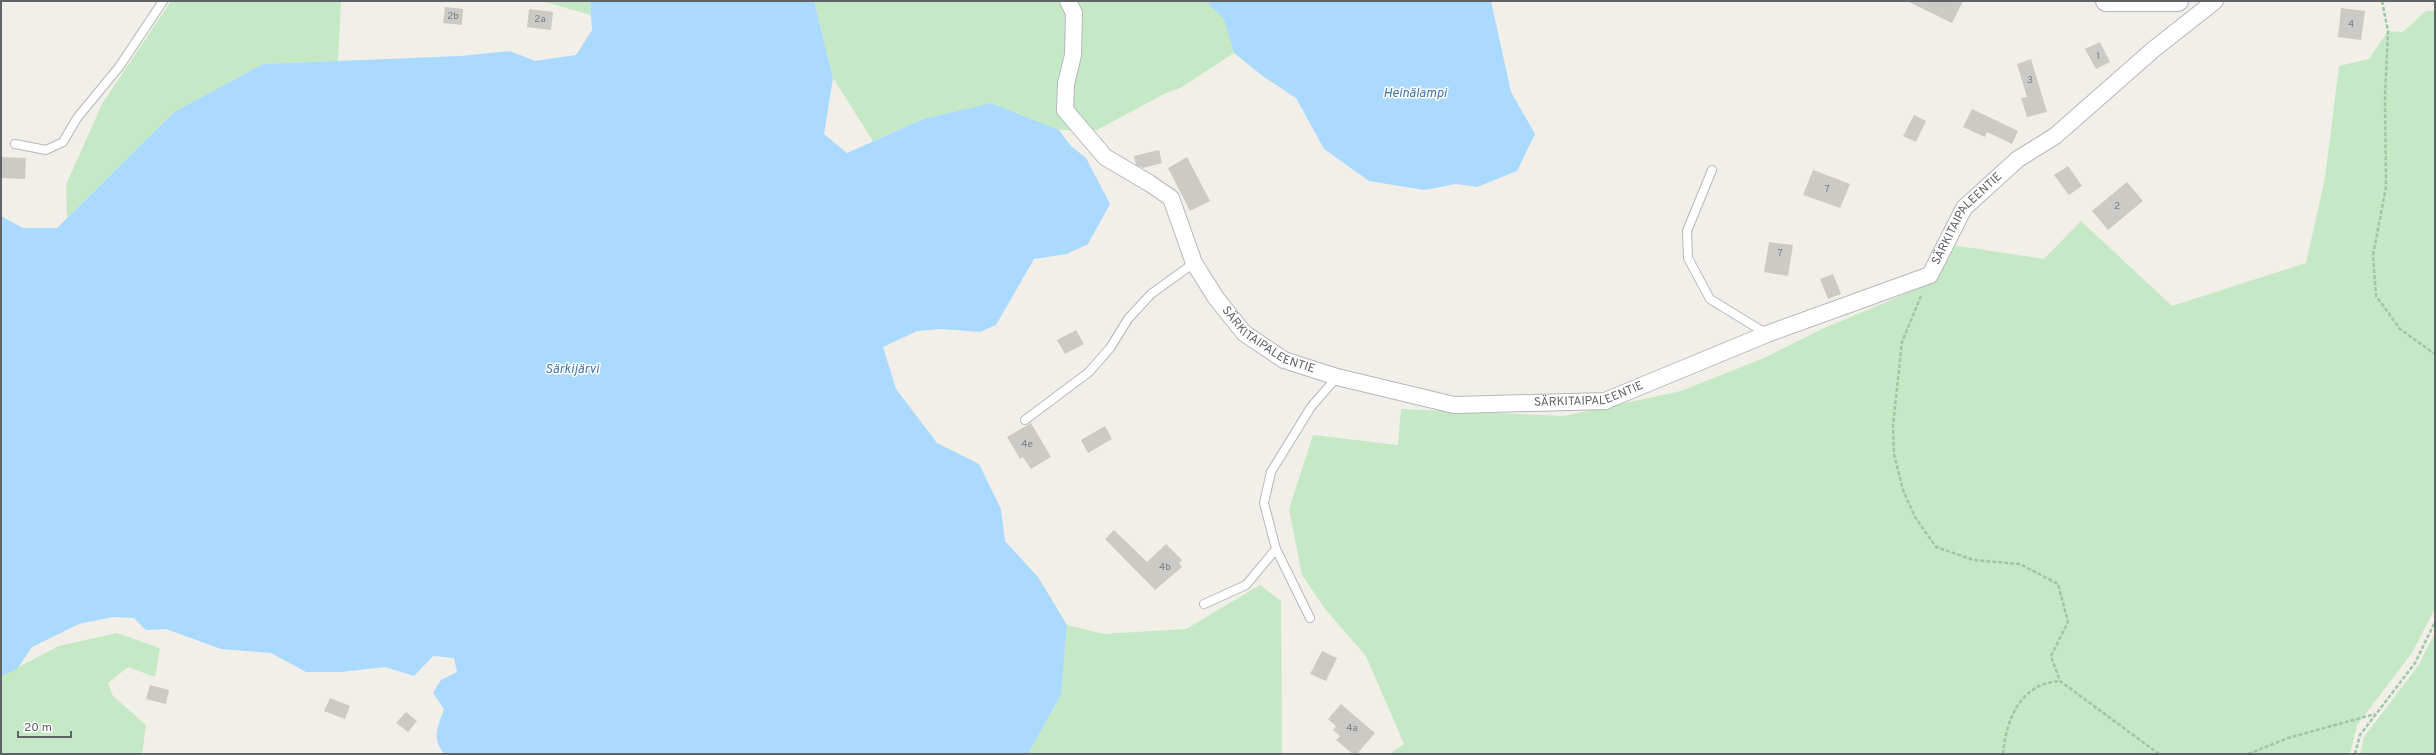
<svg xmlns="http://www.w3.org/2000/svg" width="2436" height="755" viewBox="0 0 2436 755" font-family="Overpass,sans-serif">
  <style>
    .green { fill: #c5e8c5 }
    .water { fill: #aadaff }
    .building { fill: #cccac5 }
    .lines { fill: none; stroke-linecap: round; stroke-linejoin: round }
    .service-casing { stroke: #b5b8bc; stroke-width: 10 }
    .minor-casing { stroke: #b5b8bc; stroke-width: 18 }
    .tertiary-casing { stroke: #b5b8bc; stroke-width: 22 }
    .path { stroke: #9cc7a9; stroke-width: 2.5; stroke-dasharray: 4 2; stroke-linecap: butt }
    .service { stroke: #fff; stroke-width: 8 }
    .minor { stroke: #fff; stroke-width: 16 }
    .tertiary { stroke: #fff; stroke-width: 20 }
    .labels { text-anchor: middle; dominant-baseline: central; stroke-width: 3; stroke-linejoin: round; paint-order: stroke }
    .number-label { font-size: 10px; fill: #7a7d7f }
    .street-label { font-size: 12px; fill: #5f6368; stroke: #fff }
    .water-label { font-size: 13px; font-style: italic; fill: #4174aa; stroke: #fff }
  </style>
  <rect width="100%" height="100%" fill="#f1efe8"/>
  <!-- green -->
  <path class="green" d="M 171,1 L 341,1 L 338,61 L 263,64 L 174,112 L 67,218 L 66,185 L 102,104 Z
    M 541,1 L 590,1 L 591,15 L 542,1 Z
    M 814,1 L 1206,1 L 1224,18 L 1234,53 L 1182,87 L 1162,95 L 1097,130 L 1059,130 L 991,103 L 923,119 L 873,141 L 833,78 Z
    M 2426,11 L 2435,11 L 2435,608 L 2412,653 L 2357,725 L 2350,754 L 1389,754 L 1404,744 L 1366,656 L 1325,609 L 1302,575 L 1289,509 L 1313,435 L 1398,445 L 1401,409 L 1564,416 L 1681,391 L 1764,358 L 1822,329 L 1936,281 L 1952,245 L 2044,259 L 2081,221 L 2172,306 L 2306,263 L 2325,178 L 2339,66 L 2369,59 L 2388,31 L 2403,32 Z
    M 1260,585 L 1281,601 L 1282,754 L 1028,754 L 1061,695 L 1067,625 L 1103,634 L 1186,629 Z
    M 117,633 L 160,648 L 155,677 L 128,667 L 108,683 L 113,696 L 146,725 L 142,754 L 1,754 L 1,676 L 59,646 Z
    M 2435,633 L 2435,754 L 2360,754 L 2364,737 L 2418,666 Z"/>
  <!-- water -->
  <path class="water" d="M 590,1 L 814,1 L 833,78 L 824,134 L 847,153 L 923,119 L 991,103 L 1059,130 L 1071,146 L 1086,158 L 1110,204 L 1088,244 L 1067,254 L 1034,259 L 996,325 L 980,332 L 942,329 L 917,331 L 883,347 L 896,389 L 937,443 L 979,464 L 1001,509 L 1005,541 L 1038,577 L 1067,625 L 1061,695 L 1028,754 L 444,754 C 431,737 438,727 444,709 L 433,693 L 441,680 L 457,672 L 454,658 L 433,656 L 414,676 L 385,667 L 341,672 L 306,672 L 271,653 L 221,649 L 166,629 L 146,630 L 134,618 L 112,617 L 79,624 L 32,647 L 17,669 L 1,676 L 1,216 L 23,228 L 57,228 L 174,112 L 263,64 L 460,56 L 510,51 L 535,61 L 576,55 L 592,30 Z
    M 1206,1 L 1491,1 L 1511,92 L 1535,134 L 1517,171 L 1477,187 L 1456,184 L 1424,190 L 1369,181 L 1324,149 L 1296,98 L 1264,77 L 1234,53 L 1224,19 Z"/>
  <!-- building -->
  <path class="building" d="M 1907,1 L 1963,1 L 1952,23 Z
    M 445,7 L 463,9 L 462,25 L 443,23 Z
    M 2341,8 L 2365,11 L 2361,40 L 2338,37 Z
    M 529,9 L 553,12 L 551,30 L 527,27 Z
    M 2100,42 L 2110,62 L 2096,69 L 2085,49 Z
    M 2031,59 L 2047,112 L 2027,117 L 2021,98 L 2027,97 L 2017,64 Z
    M 1972,109 L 2018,131 L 2012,144 L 1987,132 L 1985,137 L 1963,127 Z
    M 1914,115 L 1926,121 L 1916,142 L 1903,136 Z
    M 1159,150 L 1162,163 L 1143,168 L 1136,165 L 1134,156 Z
    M 1,157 L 26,158 L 25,179 L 1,178 Z
    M 1187,157 L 1210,201 L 1190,211 L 1168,168 Z
    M 2068,166 L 2082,186 L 2069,195 L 2054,175 Z
    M 1813,170 L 1850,184 L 1840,208 L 1803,195 Z
    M 2127,182 L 2143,201 L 2108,230 L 2092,211 Z
    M 1769,242 L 1793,245 L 1788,276 L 1764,272 Z
    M 1833,274 L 1841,294 L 1828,299 L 1820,279 Z
    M 1076,330 L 1084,344 L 1065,354 L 1057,340 Z
    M 1031,423 L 1051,457 L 1031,469 L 1023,457 L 1020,459 L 1007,437 Z
    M 1105,426 L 1112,439 L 1088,453 L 1081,440 Z
    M 1114,530 L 1147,562 L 1166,544 L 1182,560 L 1179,563 L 1182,567 L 1155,590 L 1105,539 Z
    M 1322,651 L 1337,658 L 1326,681 L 1310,674 Z
    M 150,685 L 169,690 L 166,704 L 146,699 Z
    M 330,698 L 350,706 L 345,719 L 324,711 Z
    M 1341,704 L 1375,733 L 1357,754 L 1353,754 L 1336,740 L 1340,736 L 1333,730 L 1336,726 L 1328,719 Z
    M 406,712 L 417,721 L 408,732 L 396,723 Z"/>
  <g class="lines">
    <!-- service casing -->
    <g class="service-casing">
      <path id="service" d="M 15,144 L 46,150 L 63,142 L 77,118 L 119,67 L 163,1
        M 1712,170 L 1687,231 L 1688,258 L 1710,299 L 1767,334
        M 1025,420 L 1089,372 L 1110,348 L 1128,319 L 1151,294 L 1194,263
        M 1204,604 L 1246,585 L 1276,549
        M 1310,618 L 1276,549 L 1264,503 L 1271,472 L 1311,407 L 1337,377"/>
    </g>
    <!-- minor casing -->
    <g class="minor-casing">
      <g id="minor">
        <path id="s1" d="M 1068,1 L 1074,13 L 1073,55 L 1066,84 L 1065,110 L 1105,157 L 1149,183 L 1171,198 L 1194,263 L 1216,298 L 1244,333 L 1284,360 L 1337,377 L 1454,405 L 1605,401 L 1767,334 L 1930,275 L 1964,208 L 2018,159 L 2055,136 L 2154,49 L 2215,1"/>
      </g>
    </g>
    <!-- tertiary casing -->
    <g class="tertiary-casing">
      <path id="tertiary" d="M 2106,1 L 2178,1"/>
    </g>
    <!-- path -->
    <path class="path" d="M 2382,1 L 2388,31 L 2385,96 L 2386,187 L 2373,255 L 2376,296 L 2400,329 L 2435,354
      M 1921,296 L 1902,342 L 1893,425 L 1894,454 L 1903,490 L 1915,517 L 1936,547 L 1974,560 L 2020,564 L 2058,584 L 2068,622 L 2051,656 L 2060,681 L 2159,754
      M 2003,754 C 2006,719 2021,683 2060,681
      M 2248,754 L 2288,738 L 2375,714
      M 2355,754 L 2360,735 L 2415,663 L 2435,622"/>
    <!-- service -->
    <use href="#service" class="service"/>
    <!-- minor -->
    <use href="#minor" class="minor"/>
    <!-- tertiary -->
    <use href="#tertiary" class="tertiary"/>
  </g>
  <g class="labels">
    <!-- number labels -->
    <g class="number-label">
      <text x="453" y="16">2b</text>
      <text x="540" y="19">2a</text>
      <text x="2351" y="24">4</text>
      <text x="2098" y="56">1</text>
      <text x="2030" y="80">3</text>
      <text x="1827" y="189">7</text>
      <text x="2117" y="206">2</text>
      <text x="1780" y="253">7</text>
      <text x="1027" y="444">4e</text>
      <text x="1165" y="567">4b</text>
      <text x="1352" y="728">4a</text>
    </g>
    <!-- street labels -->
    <g class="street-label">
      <text stroke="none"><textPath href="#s1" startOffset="1198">SÄRKITAIPALEENTIE</textPath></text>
      <text stroke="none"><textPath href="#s1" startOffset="430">SÄRKITAIPALEENTIE</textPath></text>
      <text stroke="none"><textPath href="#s1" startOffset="766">SÄRKITAIPALEENTIE</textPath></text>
    </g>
    <!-- water labels -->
    <g class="water-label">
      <text x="1415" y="94">Heinälampi</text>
      <text x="572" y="370">Särkijärvi</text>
    </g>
  </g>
  <!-- border -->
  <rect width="2436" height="755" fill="none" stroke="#5f6368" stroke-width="4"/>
  <!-- scale -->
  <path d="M18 731v6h53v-6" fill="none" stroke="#5f6368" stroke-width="2"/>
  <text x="24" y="731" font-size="12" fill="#5f6368" stroke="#ffffff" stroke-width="3" paint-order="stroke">20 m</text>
</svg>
